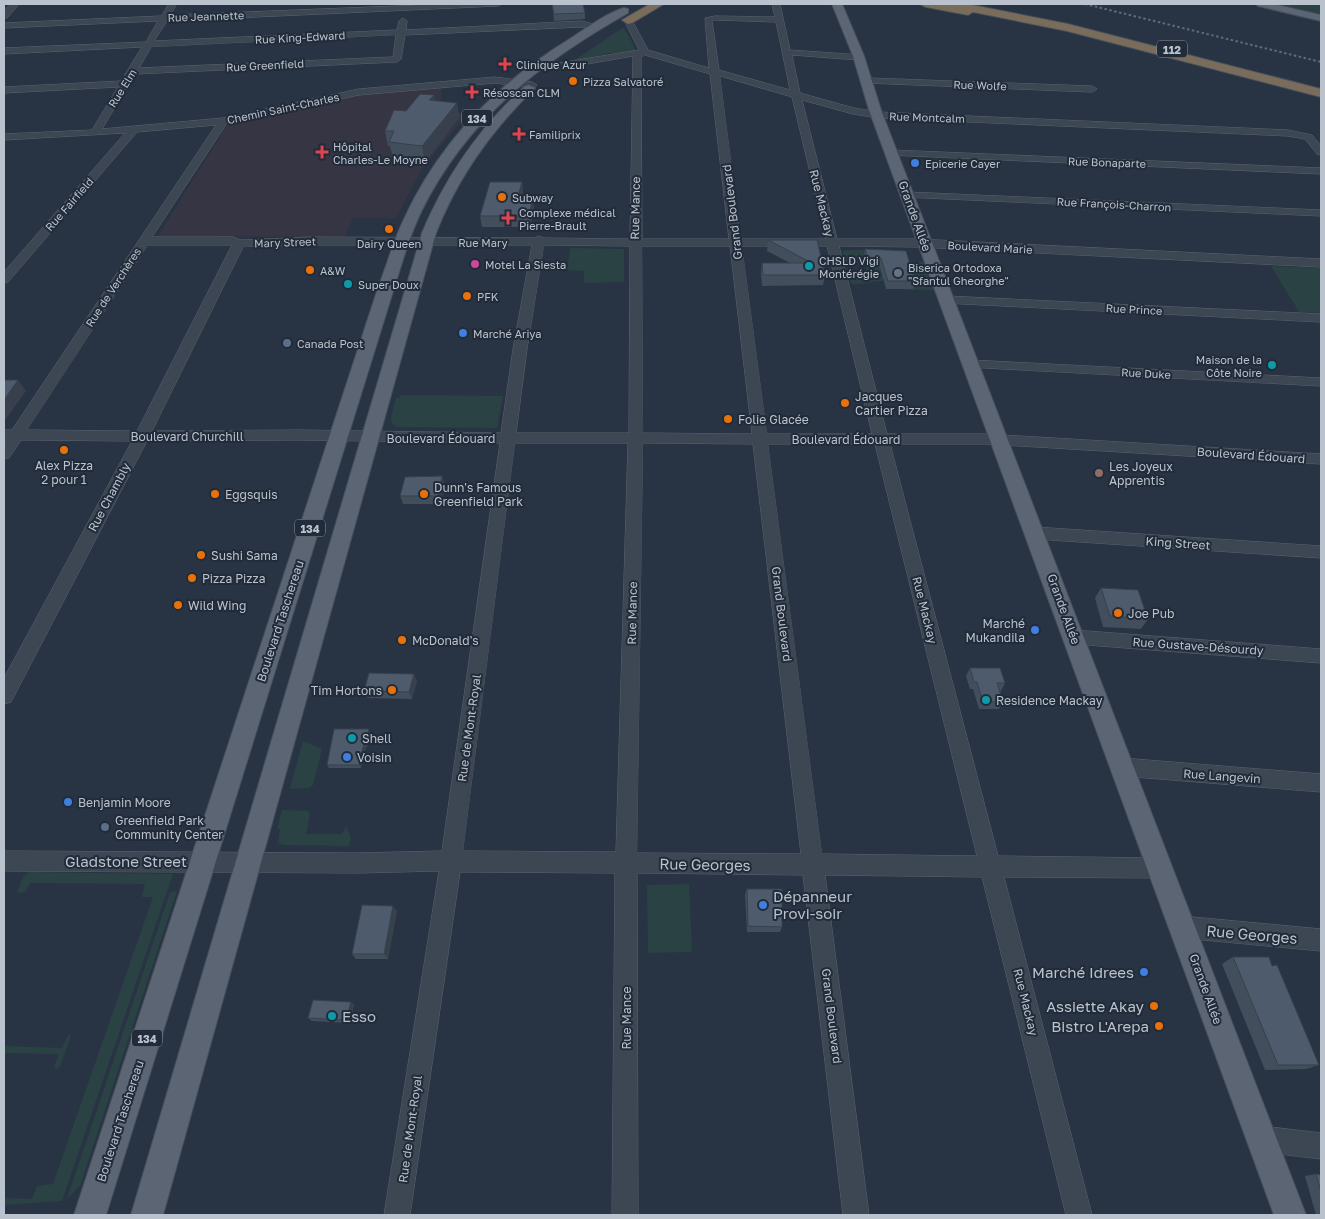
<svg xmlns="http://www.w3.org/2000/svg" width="1325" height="1219" viewBox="0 0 1325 1219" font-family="'Golos Text',sans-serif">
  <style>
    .medical { fill: #363544 }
    .green { fill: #2a4244 }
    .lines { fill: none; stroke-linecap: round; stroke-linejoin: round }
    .minor-casing { stroke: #5b6470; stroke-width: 1 }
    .major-casing { stroke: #464f5c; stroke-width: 2 }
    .highway-casing { stroke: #47515d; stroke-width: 2 }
    .minor { fill: #3d4653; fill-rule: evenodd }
    .major { fill: #5b6573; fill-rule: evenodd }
    .highway { fill: #796c5a; fill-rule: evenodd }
    .rail { stroke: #5f6a7a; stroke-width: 2; stroke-dasharray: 2.5 2.5; stroke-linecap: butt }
    .wall { fill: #434e5d }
    .shaded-wall { fill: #37404c }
    .building { fill: #4e5b6c; stroke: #37404c }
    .health-dot { fill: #e0444e; stroke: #212b39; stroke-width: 2 }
    .food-dot { fill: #e8710a; stroke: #212b39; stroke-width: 2 }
    .shop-dot { fill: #3f7fe0; stroke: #212b39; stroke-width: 2 }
    .hotel-dot { fill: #d1479c; stroke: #212b39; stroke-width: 2 }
    .culture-dot { fill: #0f9aa8; stroke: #212b39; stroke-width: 2 }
    .worship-dot { fill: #6b7280; stroke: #212b39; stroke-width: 2 }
    .service-dot { fill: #5c6f8a; stroke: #212b39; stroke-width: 2 }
    .education-dot { fill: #8d6e63; stroke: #212b39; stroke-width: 2 }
    .labels { text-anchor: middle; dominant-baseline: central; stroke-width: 4; stroke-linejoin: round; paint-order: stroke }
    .far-street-label { font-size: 11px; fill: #bac2cd; stroke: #212b39 }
    .shield { fill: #212b39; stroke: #8c95a1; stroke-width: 1 }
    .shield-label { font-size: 11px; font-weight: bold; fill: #bac2cd }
    .far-poi-label { font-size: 11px; fill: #bac2cd; stroke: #212b39; text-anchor: start }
    .street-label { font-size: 12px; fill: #bac2cd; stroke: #212b39 }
    .poi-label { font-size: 12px; fill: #bac2cd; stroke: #212b39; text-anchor: start }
    .near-street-label { font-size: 15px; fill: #bac2cd; stroke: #212b39 }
    .near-poi-label { font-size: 15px; fill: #bac2cd; stroke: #212b39; text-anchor: end }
  </style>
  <rect width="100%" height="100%" fill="#283443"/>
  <!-- medical -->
  <path class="medical" d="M 441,88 L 444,113 L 469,112 L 423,167 L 396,218 L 353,218 L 344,237 L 158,236 L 228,124 L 355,95 Z"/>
  <!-- green -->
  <path class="green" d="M 1275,4 L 1321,4 L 1321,14 Z
    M 624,28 L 635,48 L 634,51 L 619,54 L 610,53 L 572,62 L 619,30 Z
    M 570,248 L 624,249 L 624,282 L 584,283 L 584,271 L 567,270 Z
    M 846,250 L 889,250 L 891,256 L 861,260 L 861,263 L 845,263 L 842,251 Z
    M 905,262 L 923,262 L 934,290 L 897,290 L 913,289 L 912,284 L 915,284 Z
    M 885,263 L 883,281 C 871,281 863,285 851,284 L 849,275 L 868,275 L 866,266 L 877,267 Z
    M 1271,266 L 1321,268 L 1321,313 L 1299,312 Z
    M 400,395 L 503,396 L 497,428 L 397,427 L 392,424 L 391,417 L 396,398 L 399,398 Z
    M 303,741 L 322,749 L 313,785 L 309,788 L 290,789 Z
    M 282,810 L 308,811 L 310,814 L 306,834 L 342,834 L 346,826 L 351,838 L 349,846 L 285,845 L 278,843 L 280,829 L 277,829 Z
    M 29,872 L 173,874 L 62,1201 L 4,1205 L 4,1200 L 6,1198 L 32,1199 L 37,1186 L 53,1184 L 153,897 L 142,897 L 145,884 L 30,883 L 25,892 L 17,893 L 23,877 Z
    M 689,884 L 692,952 L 648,953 L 647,885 Z
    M 177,891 L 80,1186 L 67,1199 L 170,892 Z
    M 69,1034 L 71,1036 L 60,1067 L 57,1069 L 54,1067 L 59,1054 L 4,1053 L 4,1046 L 62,1048 Z"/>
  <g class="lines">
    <!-- minor casing -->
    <g class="minor-casing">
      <path id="minor" d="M 11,4 L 19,4 L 7,18 L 4,18 L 4,11 Z
        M 169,4 L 176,5 L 170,15 L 447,4 L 502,4 L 498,6 L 167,21 L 154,41 L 397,30 L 399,21 L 403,18 L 407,21 L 406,30 L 582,21 L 600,26 L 596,29 L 582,27 L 405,35 L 401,59 L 397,62 L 135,74 L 102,129 L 223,118 L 359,89 L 495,77 L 532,82 L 537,85 L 532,88 L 495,83 L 359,95 L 227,123 L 152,237 L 233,237 L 241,240 L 310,237 L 534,238 L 539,236 L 544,238 L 630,239 L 633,56 L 553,70 L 548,67 L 553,64 L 639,50 L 624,20 L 628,18 L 632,20 L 648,50 L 709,68 L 705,18 L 715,16 L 775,17 L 772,4 L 780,4 L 790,50 L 862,55 L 862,59 L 859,60 L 792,55 L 800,93 L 854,108 L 878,112 L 1288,130 L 1312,135 L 1321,146 L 1321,155 L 1317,154 L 1305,139 L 1288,136 L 878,118 L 853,114 L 802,100 L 837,239 L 917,239 L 1321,259 L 1321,267 L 917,247 L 839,246 L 887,434 L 986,434 L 1321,454 L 1321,464 L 986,444 L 890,444 L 998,856 L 1160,858 L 1168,861 L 1171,868 L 1168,875 L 1160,878 L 1004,877 L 1092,1215 L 1066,1215 L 982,877 L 825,875 L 869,1215 L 843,1215 L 803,875 L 637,873 L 638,1215 L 612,1215 L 615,873 L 460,872 L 410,1215 L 384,1215 L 439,871 L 358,873 L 4,871 L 4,851 L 358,853 L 442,851 L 500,443 L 299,440 L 147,441 L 11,702 L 4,704 L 4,678 L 132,441 L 21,440 L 9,458 L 4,459 L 4,443 L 6,440 L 4,440 L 4,430 L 12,430 L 216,125 L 137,132 L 8,282 L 4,283 L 4,272 L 125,133 L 4,140 L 4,134 L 92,130 L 118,87 L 4,93 L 4,87 L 121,81 L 142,47 L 4,54 L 4,48 L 146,42 L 158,21 L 4,28 L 4,23 L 161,16 ZM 715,20 L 776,22 L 790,90 L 719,70 L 712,21 ZM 396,35 L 393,57 L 139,68 L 151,47 ZM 645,55 L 710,74 L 729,239 L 642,239 L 641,74 L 641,58 ZM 720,76 L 792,97 L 826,239 L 741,239 ZM 148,245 L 232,245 L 137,431 L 27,430 ZM 310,245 L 532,245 L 513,349 L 501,433 L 299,430 L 152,431 L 243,247 ZM 544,245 L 630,246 L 629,433 L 516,433 L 527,349 ZM 642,246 L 730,246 L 752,434 L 643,433 ZM 742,246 L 827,246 L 872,434 L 767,434 ZM 515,443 L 628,443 L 616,852 L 463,851 ZM 643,443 L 753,444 L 801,854 L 637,853 ZM 768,444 L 875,444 L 977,856 L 822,854 Z
        M 868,78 L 1092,86 L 1097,89 L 1092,92 L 865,83 L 863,81 Z
        M 892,150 L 1321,168 L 1321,174 L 888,155 L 887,153 Z
        M 907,192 L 1321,210 L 1321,216 L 903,197 L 901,195 Z
        M 947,296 L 1321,314 L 1321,322 L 943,303 L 941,300 L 943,297 Z
        M 971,360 L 1321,378 L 1321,386 L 966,367 L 964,364 Z
        M 1035,527 L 1321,546 L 1321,558 L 1035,539 L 1029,537 L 1027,533 L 1029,529 Z
        M 1074,630 L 1321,649 L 1321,663 L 1074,644 L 1068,642 L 1065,637 L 1068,632 Z
        M 1122,758 L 1321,774 L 1321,792 L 1122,776 L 1115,773 L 1112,767 L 1115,761 Z
        M 1182,916 L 1321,929 L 1321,951 L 1182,938 L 1174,935 L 1171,927 L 1174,919 Z
        M 1262,1126 L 1321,1133 L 1321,1159 L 1262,1152 L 1253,1148 L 1249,1139 L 1253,1130 Z"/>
    </g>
    <!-- major casing -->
    <g class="major-casing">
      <path id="major" d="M 832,4 L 842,4 L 864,56 L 881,110 L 1306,1215 L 1274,1215 L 869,110 L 853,56 Z
        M 1256,4 L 1273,4 L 1321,15 L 1321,21 L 1258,6 Z
        M 624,8 L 628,9 L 628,13 C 540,63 468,118 422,210 C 410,234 403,260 395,285 L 106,1215 L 74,1215 L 379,285 C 388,262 394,239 405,217 C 440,142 498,83 568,40 C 584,30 606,13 624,8 Z
        M 529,85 L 535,88 L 533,90 C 490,132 458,177 436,233 L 163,1215 L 131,1215 L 422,233 C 446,176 479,128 525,86 Z"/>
    </g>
    <!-- highway casing -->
    <g class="highway-casing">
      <path id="highway" d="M 650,4 L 664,4 L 632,23 L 628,24 L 622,20 Z
        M 920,4 L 967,4 L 1068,24 L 1321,89 L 1321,97 L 1067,31 L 973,12 L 968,15 L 926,7 Z"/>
    </g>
    <!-- minor -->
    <use href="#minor" class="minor"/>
    <!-- major -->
    <use href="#major" class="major"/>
    <!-- highway -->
    <use href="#highway" class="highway"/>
    <!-- rail -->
    <path class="rail" d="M 1085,4 L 1321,62"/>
  </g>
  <!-- wall -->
  <path class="wall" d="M 552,4 L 585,13 L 585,19 L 554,21 Z
    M 434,95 L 435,101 L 457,103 L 459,118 L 425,162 L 393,157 L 390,146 L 388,146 L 385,131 L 406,111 Z
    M 522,182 L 523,193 L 522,196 L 534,207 L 531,227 L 482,227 L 480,216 Z
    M 768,240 L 817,240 L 825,275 L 823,285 L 762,286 L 761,274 L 762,263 L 790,263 L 767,251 Z
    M 865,249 L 906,251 L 915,281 L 913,289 L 886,289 L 880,267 L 866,266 L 864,257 Z
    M 442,476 L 444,484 L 441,504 L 403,504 L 400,496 Z
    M 1101,588 L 1148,619 L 1141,629 L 1103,627 L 1095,598 Z
    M 970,668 L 1005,683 L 1001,691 L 1000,691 L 1003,702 L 999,709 L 979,709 L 973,689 L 970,689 L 966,676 Z
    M 417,681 L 412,699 L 368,698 L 364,691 Z
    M 370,733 L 367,747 L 366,747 L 361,768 L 329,768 L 327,765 Z
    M 747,889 L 782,927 L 780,932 L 747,932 L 745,894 Z
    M 397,911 L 388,959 L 356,959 L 352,954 Z
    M 1233,957 L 1272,966 L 1319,1065 L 1306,1069 L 1265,1070 L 1222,964 Z
    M 354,1004 L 350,1023 L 312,1021 L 308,1018 Z
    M 1316,1174 L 1321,1175 L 1321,1215 L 1316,1215 L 1305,1176 Z"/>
  <!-- shaded-wall -->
  <path class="shaded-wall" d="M 434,95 L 437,110 L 429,100 Z
    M 457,103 L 459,118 L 425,162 L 422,146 Z
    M 522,182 L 523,193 L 519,207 L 518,196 Z
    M 533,197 L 534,207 L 531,227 L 529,216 Z
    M 18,380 L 26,391 L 6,419 L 4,415 L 4,400 Z
    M 442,476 L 444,484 L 441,504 L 438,496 Z
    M 414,674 L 417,681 L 412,699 L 409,692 Z
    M 369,729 L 370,733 L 367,747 L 365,743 Z
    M 364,743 L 366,747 L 361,768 L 359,765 Z
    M 393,906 L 397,911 L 388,959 L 384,954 Z
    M 351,1002 L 354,1004 L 350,1023 L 346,1020 Z"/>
  <!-- building -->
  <path class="building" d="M 552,4 L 583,4 L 585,13 L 554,14 Z
    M 420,94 L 434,95 L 429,100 L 457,103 L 422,146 L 389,142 L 394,131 L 385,131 L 394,110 L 406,111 Z
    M 490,182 L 522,182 L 518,196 L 533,197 L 529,216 L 480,216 Z
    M 768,240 L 817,240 L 825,275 L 763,275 L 762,263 L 812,263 Z
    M 865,249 L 906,251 L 915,281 L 888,281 L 881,258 L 868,258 Z
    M 4,380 L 18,380 L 4,400 Z
    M 442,476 L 438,496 L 400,496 L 405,477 Z
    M 1101,588 L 1138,590 L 1148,619 L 1110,616 Z
    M 970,668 L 1000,668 L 1005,683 L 997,683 L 1003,702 L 983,702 L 977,682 L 974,682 Z
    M 369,673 L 414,674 L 409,692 L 364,691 Z
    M 334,729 L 369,729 L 365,743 L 364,743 L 359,765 L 327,765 Z
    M 747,889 L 782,889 L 782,927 L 748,926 Z
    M 362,905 L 393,906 L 384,954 L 352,954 Z
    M 1233,957 L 1269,957 L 1272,966 L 1277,965 L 1319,1065 L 1278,1065 Z
    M 313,1000 L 351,1002 L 346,1020 L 308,1018 Z
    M 1316,1174 L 1321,1175 L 1321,1192 Z"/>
  <!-- markers -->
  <g class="health-dot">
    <path d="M502.5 56.5h5v5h5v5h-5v5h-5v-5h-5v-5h5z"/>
    <path d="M469.5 84.5h5v5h5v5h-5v5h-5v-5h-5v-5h5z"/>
    <path d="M516.5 126.5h5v5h5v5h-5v5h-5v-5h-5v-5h5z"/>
    <path d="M319.5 144.5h5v5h5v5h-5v5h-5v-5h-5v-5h5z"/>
    <path d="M505.5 210.5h5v5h5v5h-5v5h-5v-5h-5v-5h5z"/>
  </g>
  <g class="food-dot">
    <circle cx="573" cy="81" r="5"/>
    <circle cx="502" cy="197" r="5"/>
    <circle cx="389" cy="229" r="5"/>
    <circle cx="310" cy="270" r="5"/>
    <circle cx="467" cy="296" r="5"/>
    <circle cx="845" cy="403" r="5"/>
    <circle cx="728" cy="419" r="5"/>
    <circle cx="64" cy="450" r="5"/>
    <circle cx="215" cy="494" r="5"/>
    <circle cx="424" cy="494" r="5"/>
    <circle cx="201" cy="555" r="5"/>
    <circle cx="192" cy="578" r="5"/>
    <circle cx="178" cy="605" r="5"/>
    <circle cx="1118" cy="613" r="5"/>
    <circle cx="402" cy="640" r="5"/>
    <circle cx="392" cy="690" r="5"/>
    <circle cx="1154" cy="1006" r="5"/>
    <circle cx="1159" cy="1026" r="5"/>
  </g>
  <g class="shop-dot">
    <circle cx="915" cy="163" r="5"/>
    <circle cx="463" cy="333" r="5"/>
    <circle cx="1035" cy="630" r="5"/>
    <circle cx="347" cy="757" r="5"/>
    <circle cx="68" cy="802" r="5"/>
    <circle cx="763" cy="905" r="5"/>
    <circle cx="1144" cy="972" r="5"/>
  </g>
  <circle class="hotel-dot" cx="475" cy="264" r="5"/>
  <g class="culture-dot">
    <circle cx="809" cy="266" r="5"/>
    <circle cx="348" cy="284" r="5"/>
    <circle cx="1272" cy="365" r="5"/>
    <circle cx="986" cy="700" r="5"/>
    <circle cx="352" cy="738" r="5"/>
    <circle cx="332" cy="1016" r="5"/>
  </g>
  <circle class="worship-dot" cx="898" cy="273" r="5"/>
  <g class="service-dot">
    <circle cx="287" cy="343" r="5"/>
    <circle cx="105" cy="827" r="5"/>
  </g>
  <circle class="education-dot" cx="1099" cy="473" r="5"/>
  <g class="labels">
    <!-- far-street labels -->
    <g class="far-street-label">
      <text transform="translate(206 16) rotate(-2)">Rue Jeannette</text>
      <text transform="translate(300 37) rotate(-3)">Rue King-Edward</text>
      <text transform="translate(265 65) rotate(-3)">Rue Greenfield</text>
      <text transform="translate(980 85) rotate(2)">Rue Wolfe</text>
      <text transform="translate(122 88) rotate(-58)">Rue Elm</text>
      <text transform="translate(283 108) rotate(-12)">Chemin Saint-Charles</text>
      <text transform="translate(927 117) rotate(2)">Rue Montcalm</text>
      <text transform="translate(1107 162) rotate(2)">Rue Bonaparte</text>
      <text transform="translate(69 204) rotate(-49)">Rue Fairfield</text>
      <text transform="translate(1114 204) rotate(3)">Rue François-Charron</text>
      <text transform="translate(285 242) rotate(-2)">Mary Street</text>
      <text x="483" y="242">Rue Mary</text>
      <text transform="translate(990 247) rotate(3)">Boulevard Marie</text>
      <text transform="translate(113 287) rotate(-57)">Rue de Verchères</text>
      <text transform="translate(1134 309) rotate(3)">Rue Prince</text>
      <text transform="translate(1146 373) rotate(3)">Rue Duke</text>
    </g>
    <!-- shield labels -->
    <g class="shield">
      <rect x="1157" y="40.5" width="30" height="17" rx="4"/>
      <rect x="462" y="109.5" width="30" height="17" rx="4"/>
      <rect x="295" y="519.5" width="30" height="17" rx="4"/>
      <rect x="132" y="1029.5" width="30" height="17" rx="4"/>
    </g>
    <g class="shield-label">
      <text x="1172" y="49">112</text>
      <text x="477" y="118">134</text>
      <text x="310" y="528">134</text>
      <text x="147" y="1038">134</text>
    </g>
    <!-- far-poi labels -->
    <g class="far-poi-label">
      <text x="516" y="64">Clinique Azur</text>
      <text x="583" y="81">Pizza Salvatoré</text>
      <text x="483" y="92">Résoscan CLM</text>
      <text x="529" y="134">Familiprix</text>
      <text x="333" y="146">Hôpital<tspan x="333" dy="13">Charles-Le Moyne</tspan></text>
      <text x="925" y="163">Epicerie Cayer</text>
      <text x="512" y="197">Subway</text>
      <text x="519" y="212">Complexe médical<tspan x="519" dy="13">Pierre-Brault</tspan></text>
      <text x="389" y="243" text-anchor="middle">Dairy Queen</text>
      <text x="819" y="260">CHSLD Vigi<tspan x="819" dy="13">Montérégie</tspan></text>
      <text x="485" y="264">Motel La Siesta</text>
      <text x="908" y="267">Biserica Ortodoxa<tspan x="908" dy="13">"Sfantul Gheorghe"</tspan></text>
      <text x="320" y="270">A&amp;W</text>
      <text x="358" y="284">Super Doux</text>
      <text x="477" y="296">PFK</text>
      <text x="473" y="333">Marché Ariya</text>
      <text x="297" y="343">Canada Post</text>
      <text x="1262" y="359" text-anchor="end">Maison de la<tspan x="1262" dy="13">Côte Noire</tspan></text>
    </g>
    <!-- street labels -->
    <g class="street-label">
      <text transform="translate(822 203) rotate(76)">Rue Mackay</text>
      <text transform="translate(635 208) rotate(-89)">Rue Mance</text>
      <text transform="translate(732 212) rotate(-97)">Grand Boulevard</text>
      <text transform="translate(915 216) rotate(70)">Grande Allée</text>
      <text x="187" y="436">Boulevard Churchill</text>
      <text x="441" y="438">Boulevard Édouard</text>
      <text x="846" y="439">Boulevard Édouard</text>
      <text transform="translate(1251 455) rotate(4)">Boulevard Édouard</text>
      <text transform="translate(109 497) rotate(-62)">Rue Chambly</text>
      <text transform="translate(1178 543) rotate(4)">King Street</text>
      <text transform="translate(1064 609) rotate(70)">Grande Allée</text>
      <text transform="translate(925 610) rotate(76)">Rue Mackay</text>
      <text transform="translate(632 613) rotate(-89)">Rue Mance</text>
      <text transform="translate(782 614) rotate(83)">Grand Boulevard</text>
      <text transform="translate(280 621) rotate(-72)">Boulevard Taschereau</text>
      <text transform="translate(1198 646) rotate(4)">Rue Gustave-Désourdy</text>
      <text transform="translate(469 728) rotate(-82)">Rue de Mont-Royal</text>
      <text transform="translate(1222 776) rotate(4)">Rue Langevin</text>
      <text transform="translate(1206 989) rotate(70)">Grande Allée</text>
      <text transform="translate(1026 1002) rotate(76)">Rue Mackay</text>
      <text transform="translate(832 1016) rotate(83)">Grand Boulevard</text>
      <text transform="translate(626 1018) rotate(-90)">Rue Mance</text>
      <text transform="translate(120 1121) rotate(-72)">Boulevard Taschereau</text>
      <text transform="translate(410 1129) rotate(-82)">Rue de Mont-Royal</text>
    </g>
    <!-- poi labels -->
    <g class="poi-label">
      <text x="855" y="396">Jacques<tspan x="855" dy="14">Cartier Pizza</tspan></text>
      <text x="738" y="419">Folie Glacée</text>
      <text x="64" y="465" text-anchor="middle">Alex Pizza<tspan x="64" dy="14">2 pour 1</tspan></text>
      <text x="1109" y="466">Les Joyeux<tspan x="1109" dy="14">Apprentis</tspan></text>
      <text x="434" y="487">Dunn's Famous<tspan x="434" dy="14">Greenfield Park</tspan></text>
      <text x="225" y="494">Eggsquis</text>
      <text x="211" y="555">Sushi Sama</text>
      <text x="202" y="578">Pizza Pizza</text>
      <text x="188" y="605">Wild Wing</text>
      <text x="1128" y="613">Joe Pub</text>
      <text x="1025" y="623" text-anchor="end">Marché<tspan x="1025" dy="14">Mukandila</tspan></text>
      <text x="412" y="640">McDonald's</text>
      <text x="382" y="690" text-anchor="end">Tim Hortons</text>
      <text x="996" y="700">Residence Mackay</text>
      <text x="362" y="738">Shell</text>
      <text x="357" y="757">Voisin</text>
      <text x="78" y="802">Benjamin Moore</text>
      <text x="115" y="820">Greenfield Park<tspan x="115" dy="14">Community Center</tspan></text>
    </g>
    <!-- near-street labels -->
    <g class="near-street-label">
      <text x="126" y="861">Gladstone Street</text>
      <text transform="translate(705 864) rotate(1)">Rue Georges</text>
      <text transform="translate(1252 934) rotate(5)">Rue Georges</text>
    </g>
    <!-- near-poi labels -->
    <g class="near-poi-label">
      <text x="773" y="896" text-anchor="start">Dépanneur<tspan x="773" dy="17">Provi-soir</tspan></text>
      <text x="1134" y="972">Marché Idrees</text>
      <text x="1144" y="1006">Assiette Akay</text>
      <text x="342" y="1016" text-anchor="start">Esso</text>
      <text x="1149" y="1026">Bistro L'Arepa</text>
    </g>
  </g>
  <!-- border -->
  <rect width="1325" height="1219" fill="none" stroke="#bac2cd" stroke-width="10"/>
</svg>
